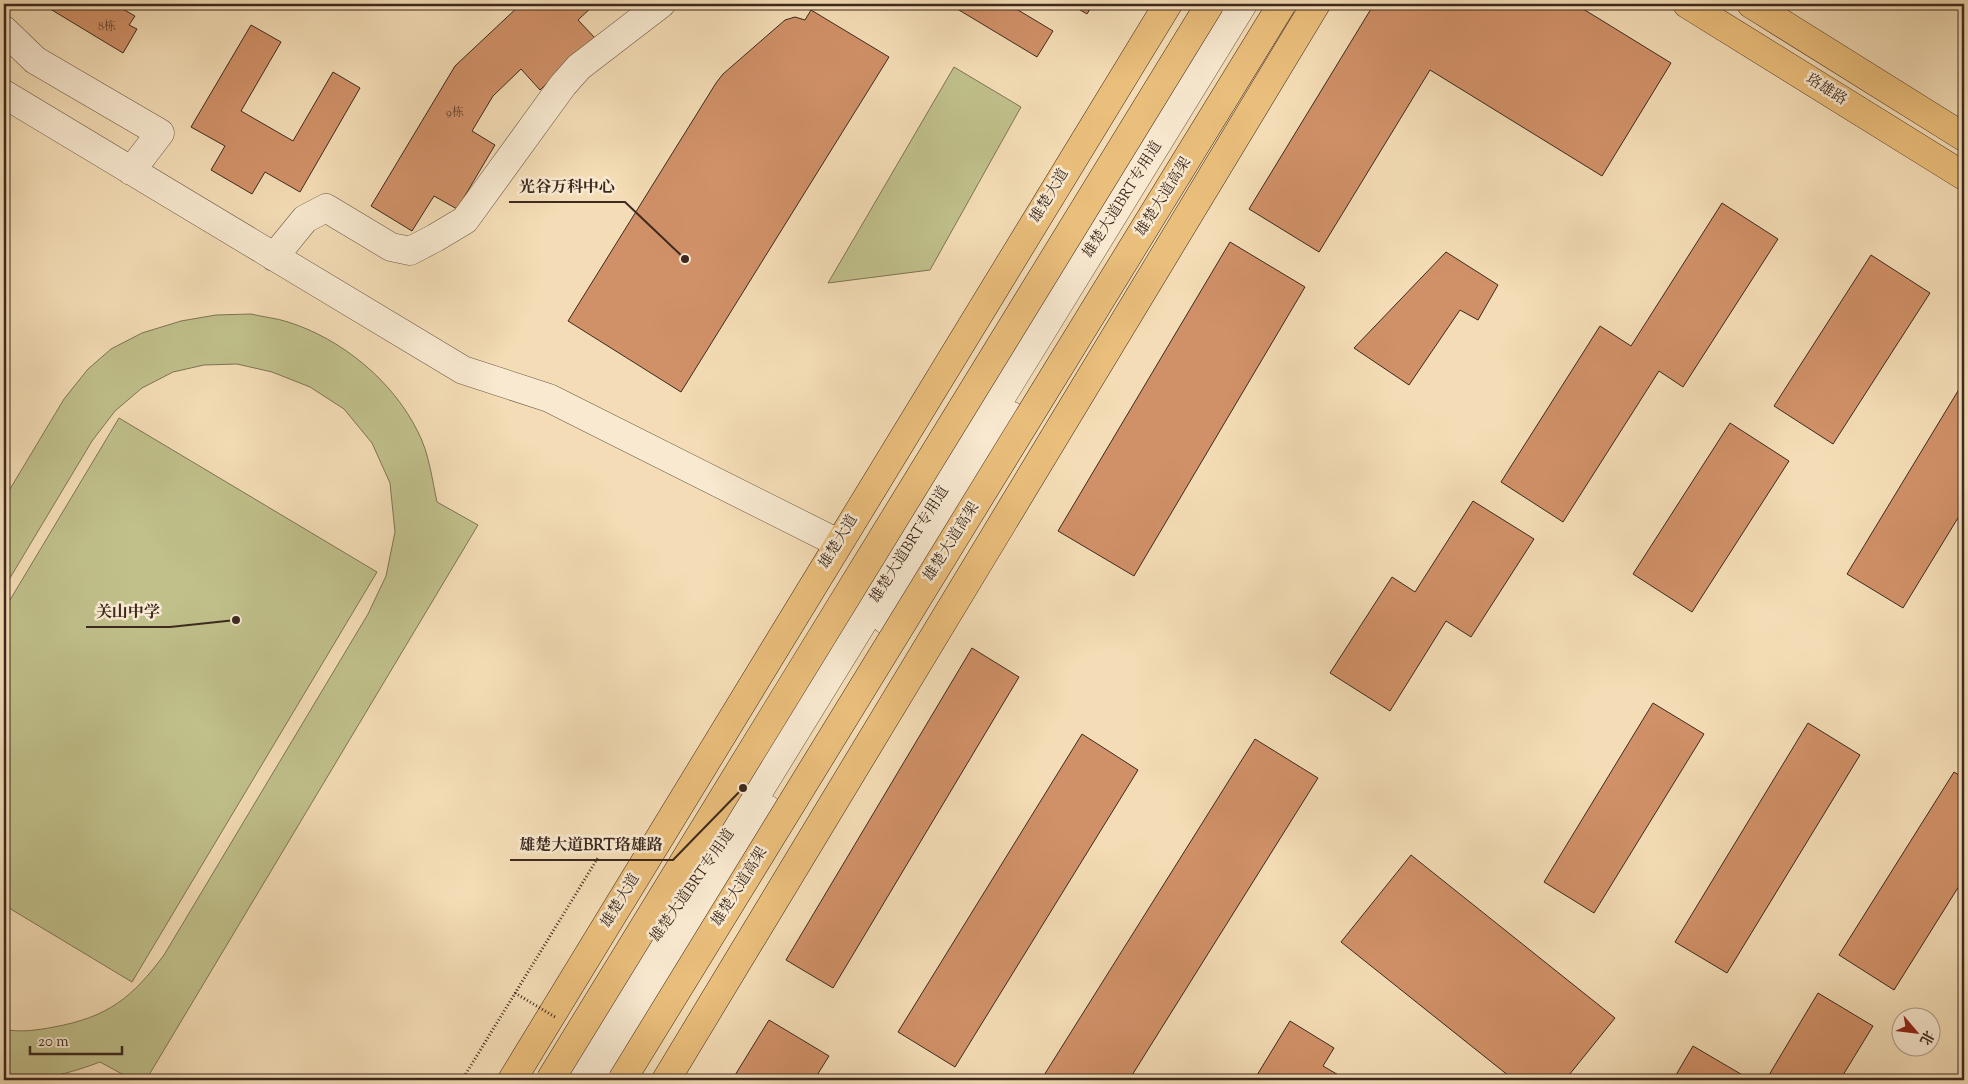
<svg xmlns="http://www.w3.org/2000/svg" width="1968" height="1084" viewBox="0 0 1968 1084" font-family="'Sorts Mill Goudy','Noto Serif SC',serif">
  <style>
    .green { fill: #c0c08b; stroke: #7e7455 }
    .building { fill: #d19168; stroke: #3d291f }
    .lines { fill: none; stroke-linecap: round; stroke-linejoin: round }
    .minor-casing { stroke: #6b5645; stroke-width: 29 }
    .major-casing { stroke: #3d291f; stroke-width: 29 }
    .path { stroke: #3d291f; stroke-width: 3; stroke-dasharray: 1 2.5; stroke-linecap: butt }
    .minor { stroke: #f8e9d0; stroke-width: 28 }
    .major { stroke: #eabe7b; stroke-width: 28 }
    .highway-bridge-casing { stroke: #3d291f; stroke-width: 29; stroke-linecap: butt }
    .path-bridge { stroke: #3d291f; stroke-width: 3; stroke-dasharray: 1 2.5; stroke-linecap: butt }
    .highway-bridge { stroke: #eabe7b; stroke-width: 28 }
    .labels { text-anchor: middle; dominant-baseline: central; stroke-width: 5; stroke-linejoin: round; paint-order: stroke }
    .number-label { font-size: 12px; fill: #624331 }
    .street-label { font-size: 15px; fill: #3d291f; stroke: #f8e9d0 }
    .leader { fill: none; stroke: #3d291f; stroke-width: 2 }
    .callout-dot { fill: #3d291f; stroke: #f8e9d0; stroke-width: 2 }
    .callout-label { font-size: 16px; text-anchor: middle; font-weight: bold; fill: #3d291f; stroke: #f8e9d0; stroke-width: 5; stroke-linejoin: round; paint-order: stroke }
  </style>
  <rect width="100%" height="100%" fill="#f4ddb6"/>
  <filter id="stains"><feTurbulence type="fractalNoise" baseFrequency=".004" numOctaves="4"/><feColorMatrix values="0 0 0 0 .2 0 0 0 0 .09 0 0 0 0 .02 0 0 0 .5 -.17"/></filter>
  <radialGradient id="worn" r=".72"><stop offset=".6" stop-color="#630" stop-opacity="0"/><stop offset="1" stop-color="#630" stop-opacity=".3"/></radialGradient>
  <!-- green -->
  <path class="green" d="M 954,67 L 1021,107 L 930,270 L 828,283 Z
    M 251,314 C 263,317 276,318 288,322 C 342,339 393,381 418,432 C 429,453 432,479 437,502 L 478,525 L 146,1080 L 133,1080 L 100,1062 C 68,1074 38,1082 4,1078 L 4,1029 C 19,1033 38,1030 54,1027 C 108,1017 132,998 164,955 L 368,614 L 386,576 L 395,532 L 390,483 L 372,443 L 344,409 L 310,387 L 272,372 L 237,364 L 204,365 L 173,372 L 142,388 L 115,411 L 92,441 L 4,588 L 4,499 L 64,399 L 88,369 L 111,349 L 142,333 L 181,321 L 216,315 Z
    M 119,418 L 377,572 L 132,982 L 4,905 L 4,610 Z"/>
  <!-- building -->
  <path class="building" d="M 42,4 L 124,4 L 121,8 L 135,16 L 129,25 L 137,29 L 123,53 Z
    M 521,4 L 595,4 L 578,20 L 595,38 L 540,90 L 521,69 L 493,96 L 472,131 L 495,145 L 457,209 L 434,196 L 412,231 L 371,206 L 455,66 Z
    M 949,4 L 1008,4 L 1053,31 L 1037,57 Z
    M 1070,4 L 1093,4 L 1087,14 Z
    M 1374,4 L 1575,4 L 1671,63 L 1602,176 L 1430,70 L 1319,252 L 1249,209 Z
    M 811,10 L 889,57 L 681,392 L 568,321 L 716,83 L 723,74 L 785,20 L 795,17 L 805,20 Z
    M 251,25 L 281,42 L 241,111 L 293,141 L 333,72 L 360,88 L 300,192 L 265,172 L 252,194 L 211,170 L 225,146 L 191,127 Z
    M 1722,203 L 1778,239 L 1683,387 L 1659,371 L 1563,522 L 1501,482 L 1600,326 L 1631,346 Z
    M 1230,242 L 1305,287 L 1134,576 L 1058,531 Z
    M 1446,252 L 1498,285 L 1478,320 L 1460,310 L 1409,385 L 1354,348 Z
    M 1871,255 L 1930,293 L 1833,444 L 1774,406 Z
    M 1964,381 L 1964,508 L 1903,608 L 1847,574 Z
    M 1730,423 L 1789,461 L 1692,612 L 1633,574 Z
    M 1473,501 L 1534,539 L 1471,637 L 1446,621 L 1390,711 L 1330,673 L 1392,577 L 1415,592 Z
    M 972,648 L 1019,677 L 833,988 L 786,960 Z
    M 1653,703 L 1704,734 L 1594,913 L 1544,882 Z
    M 1808,723 L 1860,755 L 1727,973 L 1675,942 Z
    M 1082,734 L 1138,770 L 955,1067 L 898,1032 Z
    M 1255,739 L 1318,778 L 1129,1080 L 1041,1080 Z
    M 1954,772 L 1964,778 L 1964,878 L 1894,990 L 1839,955 Z
    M 1411,855 L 1615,1018 L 1565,1080 L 1514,1080 L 1341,942 Z
    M 1818,993 L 1873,1026 L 1840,1080 L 1766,1080 Z
    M 769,1020 L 829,1056 L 814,1080 L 732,1080 Z
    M 1290,1021 L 1334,1048 L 1323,1066 L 1347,1080 L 1254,1080 Z
    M 1693,1046 L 1751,1080 L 1673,1080 Z"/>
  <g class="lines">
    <!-- minor casing -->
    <g class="minor-casing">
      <path id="minor" d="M 4,30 L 35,60 L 160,133 L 131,171
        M 4,94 L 463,370 L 549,398 L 838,543
        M 274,257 L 305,219 L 326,208 L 391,247 L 410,251 L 435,238 L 465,220 L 563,85 L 579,67 L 661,4
        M 886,620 L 1012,416
        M 569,1080 L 663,927 L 756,796 L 1243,4
        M 601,1080 L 767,809"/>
    </g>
    <!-- major casing -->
    <g class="major-casing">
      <path id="major" d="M 1687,4 L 1964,176
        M 1751,4 L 1964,137
        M 512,1080 L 1168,4
        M 666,1080 L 1316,4"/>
    </g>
    <!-- path -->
    <path class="path" d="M 462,1080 L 599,856"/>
    <!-- minor -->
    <use href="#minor" class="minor"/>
    <!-- major -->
    <use href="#major" class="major"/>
    <!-- highway-bridge casing -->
    <g class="highway-bridge-casing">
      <path id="highway-bridge" d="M 550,1080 L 1210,4
        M 622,1080 L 1282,4"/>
    </g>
    <!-- path-bridge -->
    <path class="path-bridge" d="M 515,993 L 555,1017"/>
    <!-- highway-bridge -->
    <use href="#highway-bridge" class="highway-bridge"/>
  </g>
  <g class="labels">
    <!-- number labels -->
    <g class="number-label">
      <text x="107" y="27">8栋</text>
      <text x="455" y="113">9栋</text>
    </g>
    <!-- street labels -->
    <g class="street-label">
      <text transform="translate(1826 90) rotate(32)">珞雄路</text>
      <text transform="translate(1050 196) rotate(-59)">雄楚大道</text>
      <text transform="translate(1164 197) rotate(-58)">雄楚大道高架</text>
      <text transform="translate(1123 200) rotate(-58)">雄楚大道BRT专用道</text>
      <text transform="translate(839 542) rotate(-59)">雄楚大道</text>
      <text transform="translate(952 542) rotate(-58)">雄楚大道高架</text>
      <text transform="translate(910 545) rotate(-58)">雄楚大道BRT专用道</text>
      <text transform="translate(693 886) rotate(-55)">雄楚大道BRT专用道</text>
      <text transform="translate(740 887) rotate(-58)">雄楚大道高架</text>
      <text transform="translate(621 901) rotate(-59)">雄楚大道</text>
    </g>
  </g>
  <!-- callouts -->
  <path class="leader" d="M685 259L625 202H509M236 620L170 627H86M743 788L673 860H510"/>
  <g class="callout-dot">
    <circle cx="685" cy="259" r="5"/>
    <circle cx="236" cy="620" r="5"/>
    <circle cx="743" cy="788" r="5"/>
  </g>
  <g class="callout-label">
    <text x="567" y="192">光谷万科中心</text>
    <text x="128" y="617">关山中学</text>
    <text x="591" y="850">雄楚大道BRT珞雄路</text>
  </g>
  <!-- margin -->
  <rect width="1968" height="1084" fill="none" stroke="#f4ddb6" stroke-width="20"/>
  <rect x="5" y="5" width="1958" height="1074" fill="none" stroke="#3d291f" stroke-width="2.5"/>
  <rect x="10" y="10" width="1948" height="1064" fill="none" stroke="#3d291f"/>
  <!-- north arrow -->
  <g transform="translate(1916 1032) rotate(118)"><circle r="24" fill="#f8e9d0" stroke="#ad9c89"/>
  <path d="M0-4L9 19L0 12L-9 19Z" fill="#8f2418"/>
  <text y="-8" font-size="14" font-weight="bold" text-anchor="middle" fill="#3d291f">北</text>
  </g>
  <!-- scale -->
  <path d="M30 1046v8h92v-8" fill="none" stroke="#3d291f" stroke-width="2.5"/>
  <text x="38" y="1046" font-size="15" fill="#3d291f" stroke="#f8e9d0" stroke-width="4" paint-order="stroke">20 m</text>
  <rect width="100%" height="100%" filter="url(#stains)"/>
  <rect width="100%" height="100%" fill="url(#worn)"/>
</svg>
